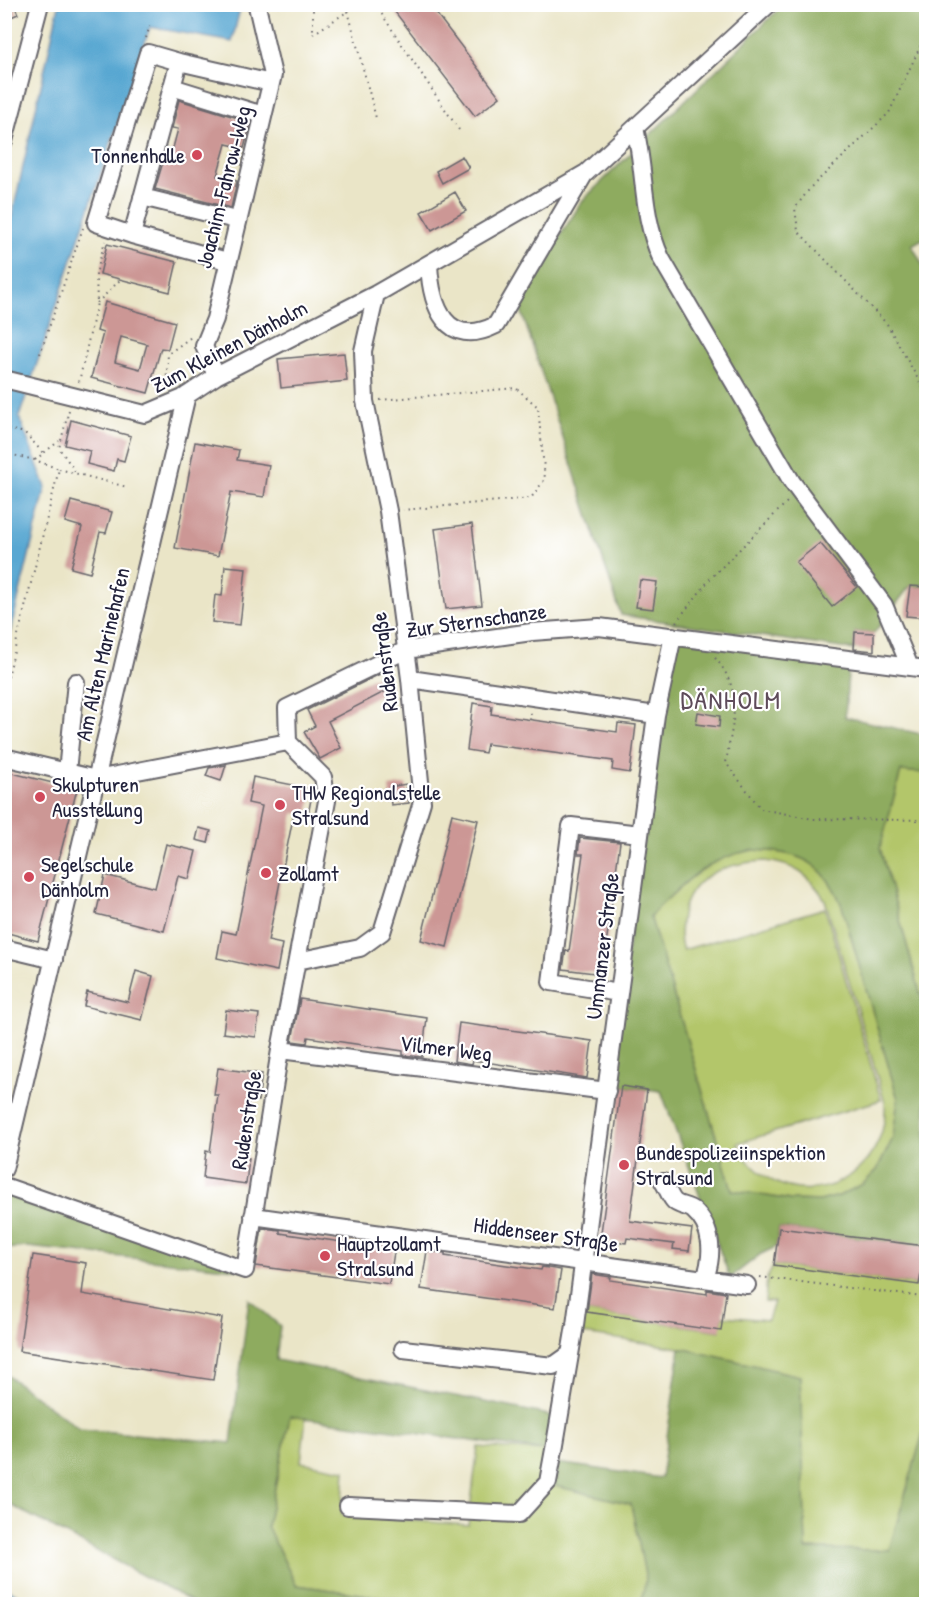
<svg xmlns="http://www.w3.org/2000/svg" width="931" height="1609" viewBox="0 0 931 1609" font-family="'Patrick Hand',sans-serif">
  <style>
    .green { fill: #b3c66a; stroke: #6a7452; stroke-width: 1.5; fill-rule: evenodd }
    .forest { fill: #8eab5e; stroke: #58664c; stroke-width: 1.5; fill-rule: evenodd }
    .water { fill: #59a7d2; stroke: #3e6486; stroke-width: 1.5 }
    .building { fill: #cc9795; fill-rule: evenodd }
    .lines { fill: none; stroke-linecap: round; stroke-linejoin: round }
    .minor-casing { stroke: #68666c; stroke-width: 20 }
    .path { stroke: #68666c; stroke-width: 2; stroke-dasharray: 1.5 4.5; stroke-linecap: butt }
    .minor { stroke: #fff; stroke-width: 16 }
    .poi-dot { fill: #d1495b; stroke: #fff; stroke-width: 2 }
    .labels { text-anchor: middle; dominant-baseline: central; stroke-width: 4.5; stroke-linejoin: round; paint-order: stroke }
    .poi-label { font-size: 22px; fill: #22223b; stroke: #fff; text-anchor: start }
    .street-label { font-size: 22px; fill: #22223b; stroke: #fff }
    .quarter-label { font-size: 26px; letter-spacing: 1.5px; fill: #5e4b5a; stroke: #fff }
  </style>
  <rect width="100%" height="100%" fill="#fff"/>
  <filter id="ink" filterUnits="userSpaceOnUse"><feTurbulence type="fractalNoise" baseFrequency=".0167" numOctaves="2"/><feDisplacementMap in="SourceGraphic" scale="12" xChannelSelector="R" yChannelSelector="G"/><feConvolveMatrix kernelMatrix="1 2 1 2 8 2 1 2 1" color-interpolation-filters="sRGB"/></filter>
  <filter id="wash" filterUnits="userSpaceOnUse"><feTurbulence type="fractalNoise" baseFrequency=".008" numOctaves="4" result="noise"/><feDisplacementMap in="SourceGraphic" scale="24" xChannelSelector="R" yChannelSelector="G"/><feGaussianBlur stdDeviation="1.35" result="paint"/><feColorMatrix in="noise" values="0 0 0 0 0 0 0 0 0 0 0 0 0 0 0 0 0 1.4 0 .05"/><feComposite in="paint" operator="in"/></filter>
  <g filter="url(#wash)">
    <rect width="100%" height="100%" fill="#eae5c7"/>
    <!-- green -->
    <path class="green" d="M 901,771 L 926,773 L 926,1014 L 880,848 Z
      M 754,850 C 800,852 824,861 842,906 L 898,1099 L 893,1138 L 877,1170 L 863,1184 L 839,1196 L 820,1201 L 790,1200 L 732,1190 L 650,916 C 683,884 706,857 754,850 ZM 765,861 C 794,864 810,875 825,900 L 885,1103 C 889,1175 806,1219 753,1166 C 746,1159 740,1153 738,1143 L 881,1100 L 825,908 L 683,950 C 679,941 680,932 681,923 C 685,876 724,863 765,861 Z
      M 774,1265 L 919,1285 L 921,1274 L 926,1275 L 926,1423 L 889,1551 L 806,1549 L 800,1376 L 680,1348 L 576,1333 L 587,1312 L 720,1331 L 723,1316 L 768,1320 L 774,1302 L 765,1302 L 767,1278 Z
      M 290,1416 L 306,1416 L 301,1462 L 345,1470 L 342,1515 L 468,1525 L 478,1447 L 545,1451 L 558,1463 L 555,1486 L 631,1504 L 646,1579 L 641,1604 L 433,1604 L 296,1585 L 267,1526 Z"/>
    <!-- forest -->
    <path class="forest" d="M 783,5 L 926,5 L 926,237 L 912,245 L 926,271 L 926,587 L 910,586 L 874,633 L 855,632 L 854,650 L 621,615 L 518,301 L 583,200 Z
      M 673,636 L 849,659 L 845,717 L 926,735 L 926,773 L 901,771 L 880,848 L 926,1014 L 926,1260 L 923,1260 L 924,1246 L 779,1228 L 776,1247 L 761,1254 L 730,1278 L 661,1091 L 621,1086 L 607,1091 ZM 754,850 C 800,852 824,861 842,906 L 898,1099 L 893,1138 L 877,1170 L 863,1184 L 839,1196 L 820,1201 L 790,1200 L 732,1190 L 650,916 C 683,884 706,857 754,850 Z
      M 5,1186 L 245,1270 L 28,1247 L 5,1249 Z
      M 249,1299 L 280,1326 L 276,1360 L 554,1416 L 545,1451 L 290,1416 L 267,1526 L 296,1585 L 433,1604 L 196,1604 L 5,1502 L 4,1373 L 80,1429 L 231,1443 Z
      M 680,1348 L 800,1376 L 806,1549 L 889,1550 L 926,1423 L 926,1604 L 641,1604 L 646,1579 L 631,1504 L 555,1486 L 558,1463 L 661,1478 Z"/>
    <!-- water -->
    <path class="water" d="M 59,5 L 241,5 L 232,42 L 150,27 L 19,417 L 46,487 L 5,653 L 5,247 Z
      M 5,1587 L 32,1604 L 5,1604 Z"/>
    <g id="blocks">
      <!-- building -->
      <path class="building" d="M 4,4 L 14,4 L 18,14 L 4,20 Z
        M 405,4 L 429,4 L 500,97 L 475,116 L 395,12 Z
        M 179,100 L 251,122 L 244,148 L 226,144 L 217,176 L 237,181 L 231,208 L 155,189 L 163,162 L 169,163 L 178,129 L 172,128 Z
        M 462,156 L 469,168 L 442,183 L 436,171 Z
        M 455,192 L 466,211 L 432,230 L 421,212 Z
        M 107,244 L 177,262 L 170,292 L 100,274 Z
        M 105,302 L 175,322 L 168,349 L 161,348 L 148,393 L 91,378 L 103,333 L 97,331 ZM 121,337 L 147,344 L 140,369 L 115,362 Z
        M 344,353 L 347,381 L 281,388 L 278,359 Z
        M 71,420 L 131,436 L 124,461 L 117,459 L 114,471 L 87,464 L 90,451 L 65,445 Z
        M 195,442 L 239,450 L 237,460 L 269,465 L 264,497 L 231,492 L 218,556 L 175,548 Z
        M 71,501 L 112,512 L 106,533 L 100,532 L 90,573 L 71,568 L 82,527 L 65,522 Z
        M 472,524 L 482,605 L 446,609 L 435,529 Z
        M 820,543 L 857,587 L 832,607 L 796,562 Z
        M 225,566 L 246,568 L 240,625 L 212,622 L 215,595 L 222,596 Z
        M 640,580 L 657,582 L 653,609 L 636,607 Z
        M 910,586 L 927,587 L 927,618 L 906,616 Z
        M 855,632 L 874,633 L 874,651 L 854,649 Z
        M 384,672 L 392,688 L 328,721 L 341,748 L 320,759 L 304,732 L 315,726 L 307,710 Z
        M 473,703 L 492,706 L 491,714 L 617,732 L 618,723 L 636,725 L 630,773 L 612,770 L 613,761 L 487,744 L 485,753 L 467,750 Z
        M 698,712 L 720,716 L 719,727 L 696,724 Z
        M 226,765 L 221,781 L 206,776 L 209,768 Z
        M 4,771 L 77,789 L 38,941 L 4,932 Z
        M 253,777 L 313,789 L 308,815 L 294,813 L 268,941 L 282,944 L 277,971 L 217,958 L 222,931 L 236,934 L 262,806 L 248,803 Z
        M 406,784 L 409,803 L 391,805 L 389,787 Z
        M 452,814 L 478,820 L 447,947 L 421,940 Z
        M 199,828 L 211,831 L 208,843 L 196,840 Z
        M 580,838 L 620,842 L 602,974 L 563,969 L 566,950 L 569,951 L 583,854 L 578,854 Z
        M 166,844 L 196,851 L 189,879 L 178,876 L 164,931 L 96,914 L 105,875 L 155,888 Z
        M 136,971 L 153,976 L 142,1020 L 84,1006 L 87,992 L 128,1002 Z
        M 300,999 L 427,1018 L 422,1057 L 403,1055 L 403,1051 L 308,1037 L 307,1043 L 292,1041 Z
        M 226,1010 L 259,1014 L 256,1037 L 223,1033 Z
        M 459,1023 L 592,1041 L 587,1078 L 473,1060 L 472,1064 L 454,1061 Z
        M 218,1068 L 262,1074 L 258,1101 L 249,1100 L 241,1157 L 249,1158 L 246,1184 L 203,1178 L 206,1151 L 210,1152 L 218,1095 L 214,1095 Z
        M 621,1086 L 647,1090 L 630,1221 L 692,1229 L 689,1251 L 673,1249 L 674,1244 L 627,1238 L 626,1243 L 600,1240 Z
        M 262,1228 L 280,1230 L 280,1233 L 376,1247 L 377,1244 L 395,1246 L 389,1284 L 256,1266 Z
        M 779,1228 L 925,1246 L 923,1260 L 927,1260 L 927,1275 L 921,1274 L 919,1285 L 774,1265 Z
        M 427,1251 L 445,1253 L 445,1256 L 541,1270 L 542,1267 L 561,1270 L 555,1308 L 421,1289 Z
        M 33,1255 L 86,1263 L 82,1294 L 222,1318 L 213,1380 L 19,1351 Z
        M 592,1274 L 611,1277 L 610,1280 L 707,1294 L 707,1290 L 726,1293 L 721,1331 L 587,1312 Z"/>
    </g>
  </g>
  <g filter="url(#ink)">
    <use href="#blocks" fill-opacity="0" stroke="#68666c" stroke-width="1.5"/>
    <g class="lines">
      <!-- minor casing -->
      <g class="minor-casing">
        <path id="minor" d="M 179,62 L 271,83
          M 635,128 C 646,174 641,214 661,258 L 792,482 L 884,605 L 910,667
          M 4,141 L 40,4
          M 142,197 L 236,220
          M 132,235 L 96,223 L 148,53 L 179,62 L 172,87
          M 227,261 L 132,235 L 172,87 L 263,115
          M 429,264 C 431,306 446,350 496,325 L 584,175
          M 216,376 L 204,346 L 215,319 L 273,75 L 257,6
          M 4,379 L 145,414 L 183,398 L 216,376 L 376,294 L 586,173 L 769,4
          M 410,679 L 656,715
          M 4,757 L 96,779 L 288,742 L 287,708 L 406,650 L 532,632 L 599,627 L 926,669
          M 67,772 L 76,682
          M 4,948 L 54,960
          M 297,961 L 360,948 L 382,932 L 422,802 L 410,679 L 388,511 L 365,401 L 363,351 L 376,294
          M 619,993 L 551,982 L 571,826 L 640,834
          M 280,1050 L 607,1091
          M 4,1169 L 187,395
          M 663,1182 C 667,1187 670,1198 675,1202 C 680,1206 688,1206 693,1210 C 714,1228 713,1256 705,1279
          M 4,1186 L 245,1270 L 280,1050 L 327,801 L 323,777 L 288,742
          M 253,1216 L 747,1285
          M 403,1349 L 553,1366 L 570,1354
          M 348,1506 L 519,1514 L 548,1482 L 555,1444 L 575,1325 L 656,715 L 673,636"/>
      </g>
      <!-- path -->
      <path class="path" d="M 313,4 L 313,34 L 359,4
        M 375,4 L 459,130
        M 348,11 L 376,118
        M 146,38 L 150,26
        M 97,303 L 120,280
        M 40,354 L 83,228
        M 79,382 L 97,303 L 96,274 L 105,241
        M 166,388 L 168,354 L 191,337
        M 923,388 L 887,324 L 798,231 L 795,208 L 811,187 L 889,113 L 926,34
        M 380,400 L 516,388 L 538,407 L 545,479 L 531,498 L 403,510
        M 69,410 L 59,448 L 77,474
        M 8,429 L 25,433 L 44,454
        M 4,453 L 35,460 L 59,469 L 4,693
        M 35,460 L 59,441
        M 59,469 L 127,487
        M 4,473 L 9,454
        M 676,622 L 710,579 L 788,501
        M 715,658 C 745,692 732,722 726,763 L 761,809 L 813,819 L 926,820
        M 530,720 L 531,711
        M 760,1277 L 923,1297"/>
      <!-- minor -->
      <use href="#minor" class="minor"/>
    </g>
  </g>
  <!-- markers -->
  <g class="poi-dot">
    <circle cx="197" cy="155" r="6"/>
    <circle cx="40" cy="797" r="6"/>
    <circle cx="280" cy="805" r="6"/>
    <circle cx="266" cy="873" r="6"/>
    <circle cx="29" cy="877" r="6"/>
    <circle cx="624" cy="1165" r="6"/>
    <circle cx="325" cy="1256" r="6"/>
  </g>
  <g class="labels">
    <!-- poi labels -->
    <g class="poi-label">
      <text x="185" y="155" text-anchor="end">Tonnenhalle</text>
      <text x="52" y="784">Skulpturen<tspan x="52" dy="25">Ausstellung</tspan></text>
      <text x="292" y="792">THW Regionalstelle<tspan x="292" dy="25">Stralsund</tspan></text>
      <text x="41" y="864">Segelschule<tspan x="41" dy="25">Dänholm</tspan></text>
      <text x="278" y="873">Zollamt</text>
      <text x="636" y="1152">Bundespolizeiinspektion<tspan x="636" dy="25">Stralsund</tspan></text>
      <text x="337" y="1243">Hauptzollamt<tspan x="337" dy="25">Stralsund</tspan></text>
    </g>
    <!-- street labels -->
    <g class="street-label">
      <text transform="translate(223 187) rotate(-76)">Joachim-Fahrow-Weg</text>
      <text transform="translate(229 346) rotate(-28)">Zum Kleinen Dänholm</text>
      <text transform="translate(476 620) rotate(-8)">Zur Sternschanze</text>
      <text transform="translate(102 654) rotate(-77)">Am Alten Marinehafen</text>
      <text transform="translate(384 662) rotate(-97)">Rudenstraße</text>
      <text transform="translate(602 946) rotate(-83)">Ummanzer Straße</text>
      <text transform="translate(446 1048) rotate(7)">Vilmer Weg</text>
      <text transform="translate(246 1120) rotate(-81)">Rudenstraße</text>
      <text transform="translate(546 1234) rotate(8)">Hiddenseer Straße</text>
    </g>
    <!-- quarter labels -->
    <g class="quarter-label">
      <text x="731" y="699">DÄNHOLM</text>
    </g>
  </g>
  <!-- margin -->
  <rect width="931" height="1609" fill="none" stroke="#fff" stroke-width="24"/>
</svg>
